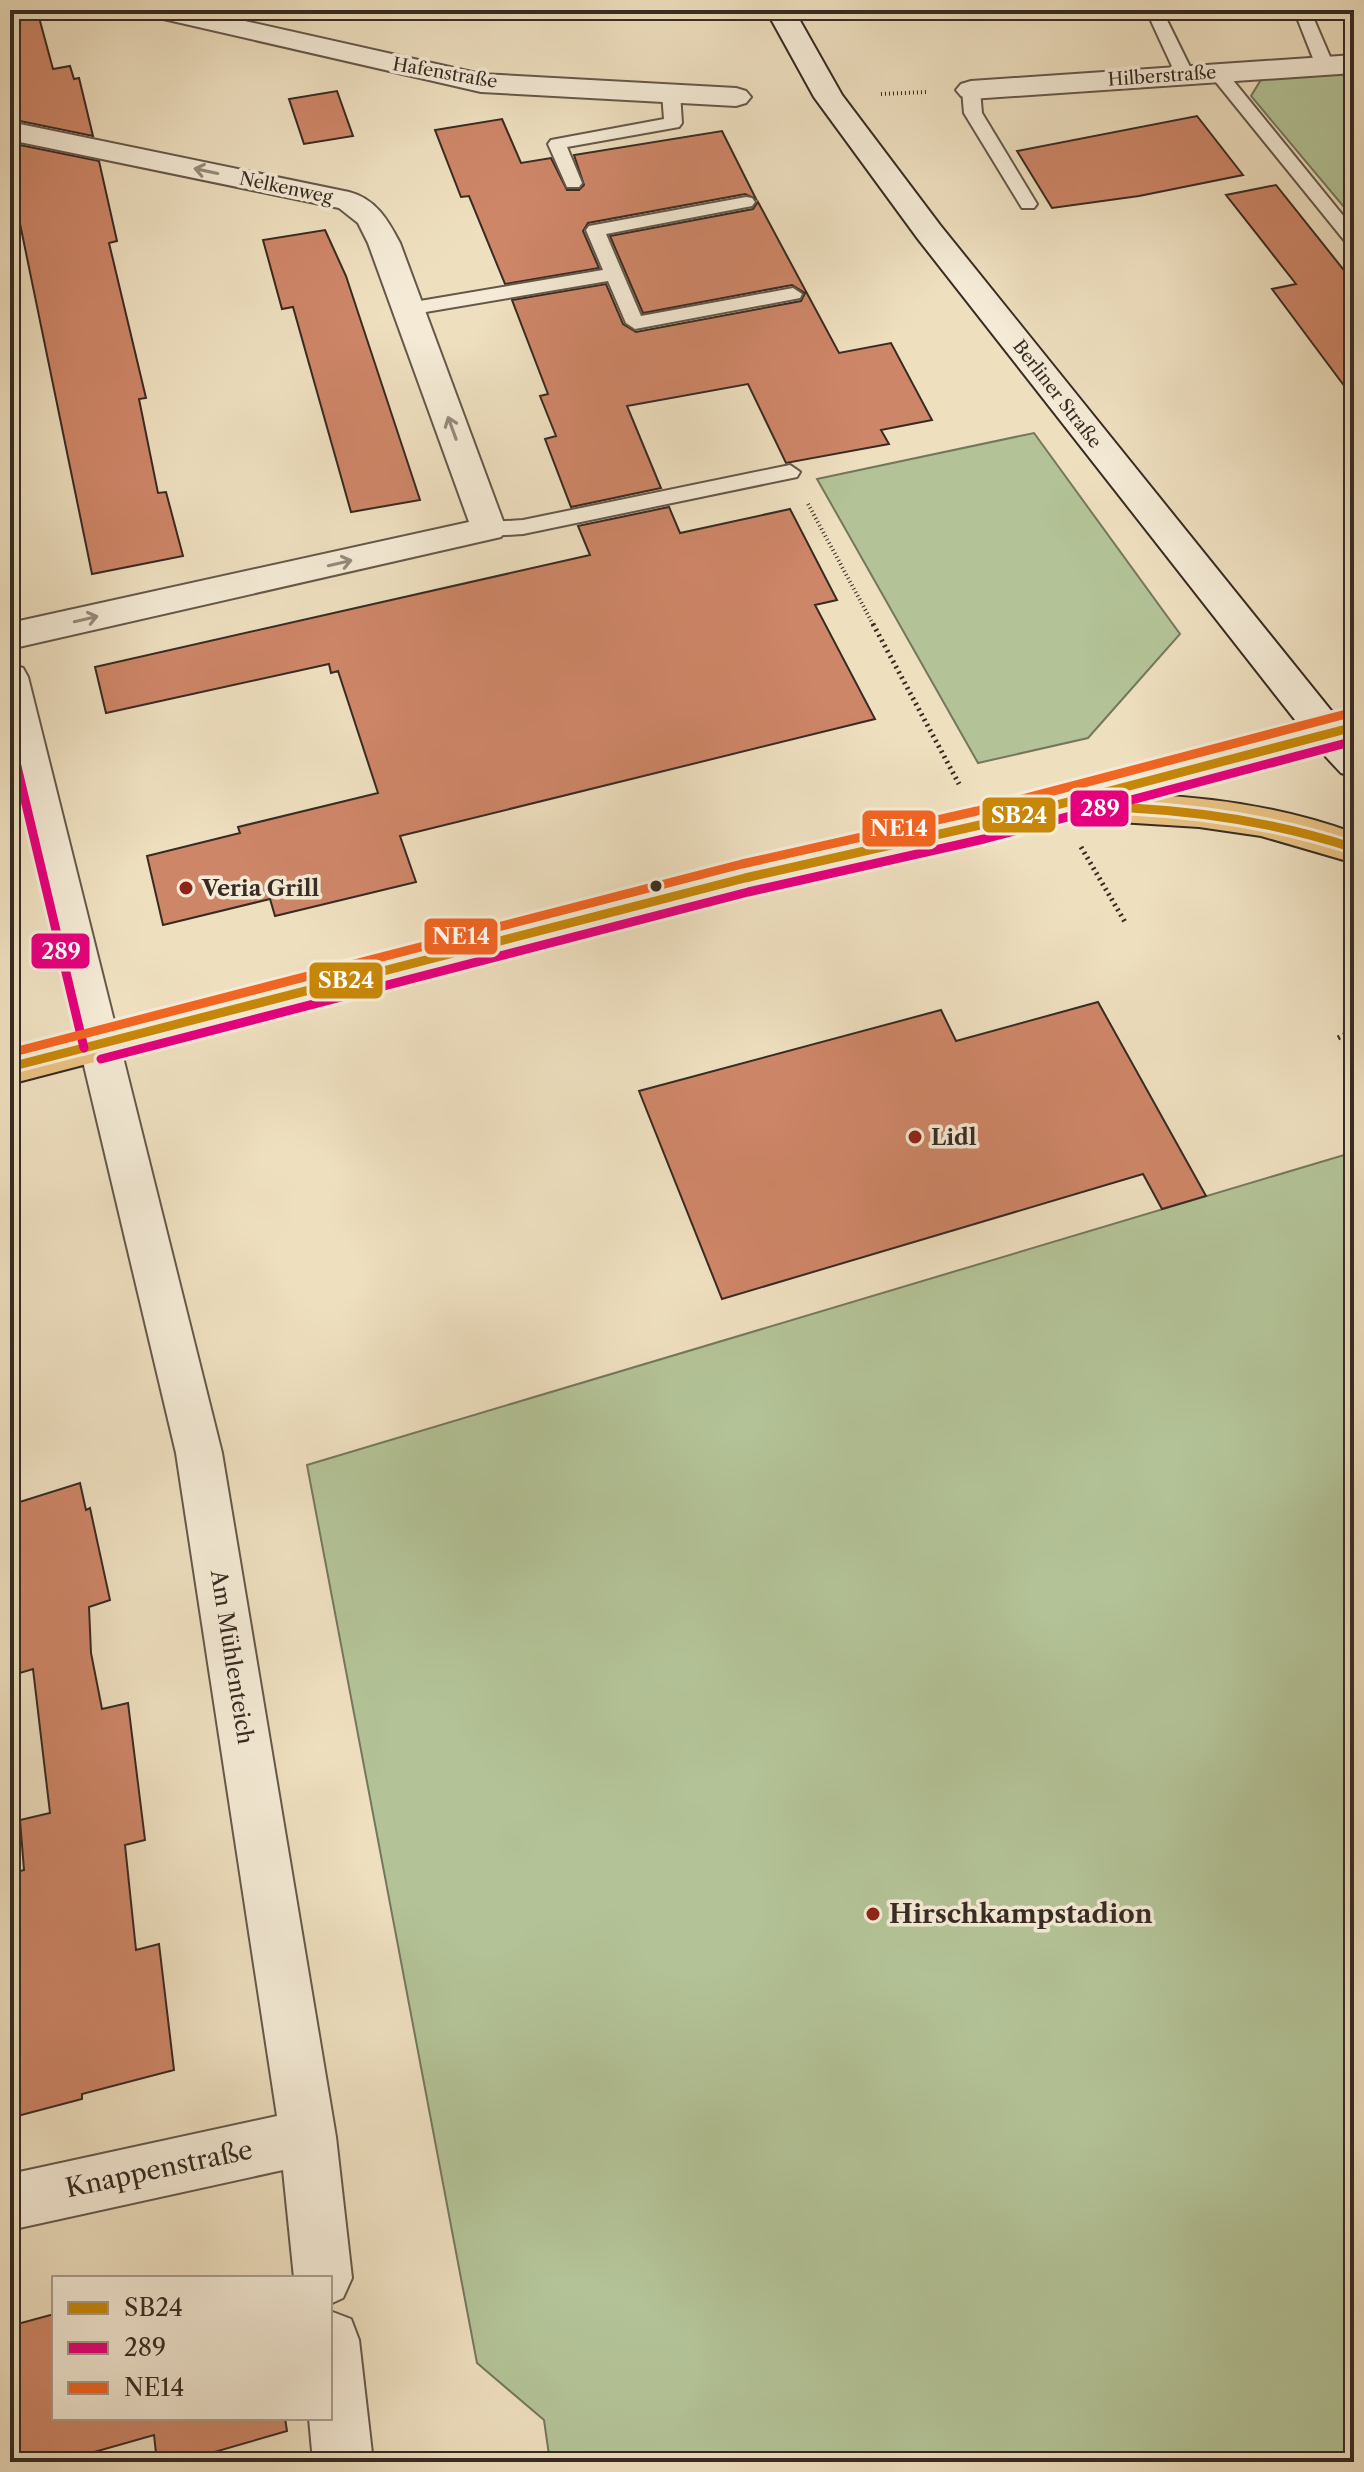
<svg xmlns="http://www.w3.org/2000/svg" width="1364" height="2472" viewBox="0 0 1364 2472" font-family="'Libre Caslon Text',serif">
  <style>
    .green { fill: #b3c397; stroke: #75775d; stroke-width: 2 }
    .building { fill: #ce8668; stroke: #372b23; stroke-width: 2 }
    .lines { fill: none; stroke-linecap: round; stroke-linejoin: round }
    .lane-casing { stroke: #65584a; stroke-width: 4 }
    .street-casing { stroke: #65584a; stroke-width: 4 }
    .secondary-casing { stroke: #372b23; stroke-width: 4 }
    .primary-casing { stroke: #372b23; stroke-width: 4 }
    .path-far1 { stroke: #372b23; stroke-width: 4; stroke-dasharray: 1 3; stroke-linecap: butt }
    .path { stroke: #372b23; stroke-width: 5; stroke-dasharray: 2 4; stroke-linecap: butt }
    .lane { fill: #f4ead5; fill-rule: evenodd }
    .street { fill: #f4ead5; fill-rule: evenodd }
    .secondary { fill: #f4ead5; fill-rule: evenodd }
    .primary { fill: #e7c080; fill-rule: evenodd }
    .bus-1-casing { stroke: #f4ead5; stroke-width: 15 }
    .bus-2-casing { stroke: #f4ead5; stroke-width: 15 }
    .bus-3-casing { stroke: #f4ead5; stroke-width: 15 }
    .bus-1 { stroke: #c78709; stroke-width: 9 }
    .bus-2 { stroke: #e5007d; stroke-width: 9 }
    .bus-3 { stroke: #f26522; stroke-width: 9 }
    .oneway { stroke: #968a7c }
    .bus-dot { fill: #372b23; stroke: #f4ead5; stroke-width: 3 }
    .poi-dot { fill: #8f2418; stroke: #f4ead5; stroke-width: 3 }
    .labels { text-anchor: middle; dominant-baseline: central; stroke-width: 7; stroke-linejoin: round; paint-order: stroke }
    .far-street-label { font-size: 18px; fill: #372b23; stroke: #f4ead5 }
    .poi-label { font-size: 22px; font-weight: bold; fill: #372b23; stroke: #f4ead5; text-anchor: start }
    .street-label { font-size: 22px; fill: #372b23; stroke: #f4ead5 }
    .near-poi-label { font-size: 26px; font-weight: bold; fill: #372b23; stroke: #f4ead5; text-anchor: start }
    .near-street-label { font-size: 26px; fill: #372b23; stroke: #f4ead5 }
    .line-badge { stroke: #f4ead5; stroke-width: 3 }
    .badge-label { font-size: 22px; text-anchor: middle; font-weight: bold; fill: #fff }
  </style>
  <rect width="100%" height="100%" fill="#eedfbf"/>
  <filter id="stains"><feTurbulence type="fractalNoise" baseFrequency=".0025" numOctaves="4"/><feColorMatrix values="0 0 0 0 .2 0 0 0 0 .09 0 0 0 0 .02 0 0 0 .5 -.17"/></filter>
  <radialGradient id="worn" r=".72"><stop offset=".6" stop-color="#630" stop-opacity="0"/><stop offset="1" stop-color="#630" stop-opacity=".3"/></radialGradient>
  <!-- green -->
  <path class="green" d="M 1354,72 L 1354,219 L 1251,96 L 1262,78 Z
    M 1034,433 L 1180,634 L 1088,738 L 978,763 L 817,479 Z
    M 1354,1152 L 1354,2462 L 550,2462 L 544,2420 L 477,2363 L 307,1465 Z"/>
  <!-- building -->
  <path class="building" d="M 10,10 L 37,10 L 53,69 L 70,66 L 74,79 L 79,78 L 93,136 L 10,119 Z
    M 337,91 L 353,136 L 304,144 L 289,99 Z
    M 1197,116 L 1243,175 L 1139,196 L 1052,208 L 1017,151 Z
    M 502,119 L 521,163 L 551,158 L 567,190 L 579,190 L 584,185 L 574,155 L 722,131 L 756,199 L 745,194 L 588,223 L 583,231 L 599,268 L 505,284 L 469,196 L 461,197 L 435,130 Z
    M 10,143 L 99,161 L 117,241 L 109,243 L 146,398 L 139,399 L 158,493 L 166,492 L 183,556 L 92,574 L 10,175 Z
    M 1276,185 L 1347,274 L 1354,272 L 1354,399 L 1272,289 L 1296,284 L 1226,195 Z
    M 758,202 L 839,353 L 891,343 L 932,420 L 881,430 L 889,444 L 786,463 L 748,384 L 627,406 L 661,488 L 571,507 L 545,439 L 556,436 L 540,396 L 548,394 L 512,300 L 606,284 L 623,324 L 636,332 L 801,301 L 805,293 L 792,285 L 643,313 L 610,236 L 753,209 Z
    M 325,230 L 346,276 L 420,500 L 351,512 L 293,307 L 282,309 L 263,240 Z
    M 669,507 L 680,533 L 790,509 L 837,600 L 815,605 L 875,719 L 400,836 L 416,882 L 275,916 L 270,899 L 163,925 L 147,856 L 240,833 L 238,827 L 378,793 L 338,671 L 331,673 L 329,664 L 106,713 L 95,667 L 590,555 L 578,526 Z
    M 1098,1002 L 1206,1196 L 1162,1209 L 1143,1174 L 722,1299 L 639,1091 L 941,1010 L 956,1041 Z
    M 80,1483 L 86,1510 L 90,1508 L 110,1600 L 89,1607 L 91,1653 L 102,1709 L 128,1703 L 145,1840 L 125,1845 L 136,1950 L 159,1944 L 174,2070 L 82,2094 L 82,2099 L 10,2118 L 10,1874 L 24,1870 L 20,1820 L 50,1813 L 33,1669 L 10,1676 L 10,1505 Z
    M 54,2314 L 54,2418 L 285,2418 L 287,2431 L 180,2462 L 157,2462 L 154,2435 L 59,2462 L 10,2462 L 10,2326 Z"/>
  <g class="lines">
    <!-- lane casing -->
    <g class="lane-casing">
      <path id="lane" d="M 1146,10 L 1162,10 L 1194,75 L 1191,79 L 1179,79 L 1176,75 Z
        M 1294,10 L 1310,10 L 1334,66 L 1331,70 L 1325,71 L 1316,66 Z
        M 1217,67 L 1223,68 L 1354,229 L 1354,247 L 1348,245 L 1211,76 L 1208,72 L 1211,68 Z
        M 971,85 L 980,90 L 982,113 L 1037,204 L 1034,208 L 1022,208 L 964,113 L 962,90 Z
        M 671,88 L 680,93 L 682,123 L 679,127 L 567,147 L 582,183 L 579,187 L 567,187 L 548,144 L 551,140 L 664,119 L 662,93 Z
        M 746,197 L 752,198 L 755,202 L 752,206 L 606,234 L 641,316 L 793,288 L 802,294 L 800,298 L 635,329 L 626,323 L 608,281 L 408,315 L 399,309 L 408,303 L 603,270 L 586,230 L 589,226 Z
        M 790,465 L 800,472 L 797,477 L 523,534 L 489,536 L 479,529 L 489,522 L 523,520 Z"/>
    </g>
    <!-- street casing -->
    <g class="street-casing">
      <path id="street" d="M 145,10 L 196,10 L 481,74 L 736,88 L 746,91 L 751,97 L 746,103 L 736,106 L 481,92 L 159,18 L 149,16 Z
        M 1354,55 L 1354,73 L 971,99 L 961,96 L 956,90 L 961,84 L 971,81 Z
        M 10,122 L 349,192 C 376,199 388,220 400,243 L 506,529 L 501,537 L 10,649 L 10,623 L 469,522 L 368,243 L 358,223 L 339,208 L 10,140 Z
        M 10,664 L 23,668 L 28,677 L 222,1453 L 336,2137 L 352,2278 L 343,2298 L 330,2304 L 330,2278 L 294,2278 L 283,2170 L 10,2230 L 10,2174 L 277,2116 L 176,1453 L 10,754 Z
        M 330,2311 L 351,2319 L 359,2340 L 373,2462 L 313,2462 L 309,2418 L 330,2418 Z"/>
    </g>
    <!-- secondary casing -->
    <g class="secondary-casing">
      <path id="secondary" d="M 766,10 L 794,10 L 842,95 L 940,225 L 1354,739 L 1354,777 L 1341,773 L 1314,744 L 918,239 L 814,97 Z"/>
    </g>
    <!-- primary casing -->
    <g class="primary-casing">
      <path id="primary" d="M 1354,713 L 1354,741 L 1150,795 C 1220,798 1288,809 1354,833 L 1354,863 L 1261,836 L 1199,827 L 1103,821 L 1089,817 L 1086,811 L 980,840 L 745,893 L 10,1084 L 10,1050 L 745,863 L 980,810 Z"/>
    </g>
    <!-- path-far1 -->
    <path class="path-far1" d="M 881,94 L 927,92
      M 808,504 L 874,626"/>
    <!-- path -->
    <path class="path" d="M 873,624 L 959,784
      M 1081,847 L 1125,922
      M 1338,1038 L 1354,1030"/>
    <!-- lane -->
    <use href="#lane" class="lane"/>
    <!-- street -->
    <use href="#street" class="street"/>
    <!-- secondary -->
    <use href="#secondary" class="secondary"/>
    <!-- primary -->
    <use href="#primary" class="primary"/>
    <!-- bus-1 casing -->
    <g class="bus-1-casing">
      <path id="bus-1" d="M 1131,808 C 1208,812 1281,824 1354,848
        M 10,1067 L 745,878 L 980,825 L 1354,727"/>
    </g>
    <!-- bus-2 casing -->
    <g class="bus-2-casing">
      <path id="bus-2" d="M 10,737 L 84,1048
        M 101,1059 L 748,892 L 984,839 L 1354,741"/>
    </g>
    <!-- bus-3 casing -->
    <g class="bus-3-casing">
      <path id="bus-3" d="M 10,1053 L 742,864 L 977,811 L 1350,713"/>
    </g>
    <!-- bus-1 -->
    <use href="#bus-1" class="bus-1"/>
    <!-- bus-2 -->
    <use href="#bus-2" class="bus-2"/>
    <!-- bus-3 -->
    <use href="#bus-3" class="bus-3"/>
  </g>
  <!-- one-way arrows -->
  <defs><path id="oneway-shaft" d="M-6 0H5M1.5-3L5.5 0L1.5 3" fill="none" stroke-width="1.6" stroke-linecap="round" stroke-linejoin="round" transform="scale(2)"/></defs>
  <g class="oneway">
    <use href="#oneway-shaft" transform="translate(206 171) rotate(-168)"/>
    <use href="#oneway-shaft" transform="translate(452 428) rotate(-110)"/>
    <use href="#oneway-shaft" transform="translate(340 563) rotate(-13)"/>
    <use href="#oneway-shaft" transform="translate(86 619) rotate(-13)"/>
  </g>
  <!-- markers -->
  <circle class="bus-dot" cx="656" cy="886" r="7"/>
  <g class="poi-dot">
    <circle cx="186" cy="888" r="8"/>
    <circle cx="915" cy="1137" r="8"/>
    <circle cx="873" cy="1914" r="8"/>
  </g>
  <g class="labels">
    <!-- far-street labels -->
    <g class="far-street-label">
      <text transform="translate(445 73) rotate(10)">Hafenstraße</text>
      <text transform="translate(1162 76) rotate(-4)">Hilberstraße</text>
      <text transform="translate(286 188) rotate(12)">Nelkenweg</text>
      <text transform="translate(1057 394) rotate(52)">Berliner Straße</text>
    </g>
    <!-- poi labels -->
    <g class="poi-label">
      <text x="202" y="888">Veria Grill</text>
      <text x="931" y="1137">Lidl</text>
    </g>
    <!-- street labels -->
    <g class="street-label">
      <text transform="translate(232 1657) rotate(81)">Am Mühlenteich</text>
    </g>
    <!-- near-poi labels -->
    <g class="near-poi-label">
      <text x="889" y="1914">Hirschkampstadion</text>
    </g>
    <!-- near-street labels -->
    <g class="near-street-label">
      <text transform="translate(159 2169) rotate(-12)">Knappenstraße</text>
    </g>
  </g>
  <g class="line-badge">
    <rect x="1069" y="789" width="61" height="39" rx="8" fill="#e5007d"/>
    <rect x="981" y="796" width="76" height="38" rx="8" fill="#c78709"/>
    <rect x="861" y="809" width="76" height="39" rx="8" fill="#f26522"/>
    <rect x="423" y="917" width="76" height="39" rx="8" fill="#f26522"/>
    <rect x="30" y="932" width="61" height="38" rx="8" fill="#e5007d"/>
    <rect x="308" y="961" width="76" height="39" rx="8" fill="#c78709"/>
  </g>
  <g class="badge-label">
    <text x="1100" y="816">289</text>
    <text x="1019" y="823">SB24</text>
    <text x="899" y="836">NE14</text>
    <text x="461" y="944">NE14</text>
    <text x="61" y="959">289</text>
    <text x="346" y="988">SB24</text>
  </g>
  <!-- margin -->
  <rect width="1364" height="2472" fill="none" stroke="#eedfbf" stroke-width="40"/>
  <rect x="12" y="12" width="1340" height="2448" fill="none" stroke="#372b23" stroke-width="4"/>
  <rect x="20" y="20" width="1324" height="2432" fill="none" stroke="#372b23" stroke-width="2"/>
  <!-- legend -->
  <rect x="52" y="2276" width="280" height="144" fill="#f4ead5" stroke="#a89e8e" stroke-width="2"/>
  <rect x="68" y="2302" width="40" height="12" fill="#c78709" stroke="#a89e8e" stroke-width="2"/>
  <text x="124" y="2316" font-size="24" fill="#372b23">SB24</text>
  <rect x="68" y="2342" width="40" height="12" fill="#e5007d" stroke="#a89e8e" stroke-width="2"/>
  <text x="124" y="2356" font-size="24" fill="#372b23">289</text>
  <rect x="68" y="2382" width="40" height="12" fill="#f26522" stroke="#a89e8e" stroke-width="2"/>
  <text x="124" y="2396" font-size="24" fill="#372b23">NE14</text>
  <rect width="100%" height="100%" filter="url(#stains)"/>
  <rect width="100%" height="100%" fill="url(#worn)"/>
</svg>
